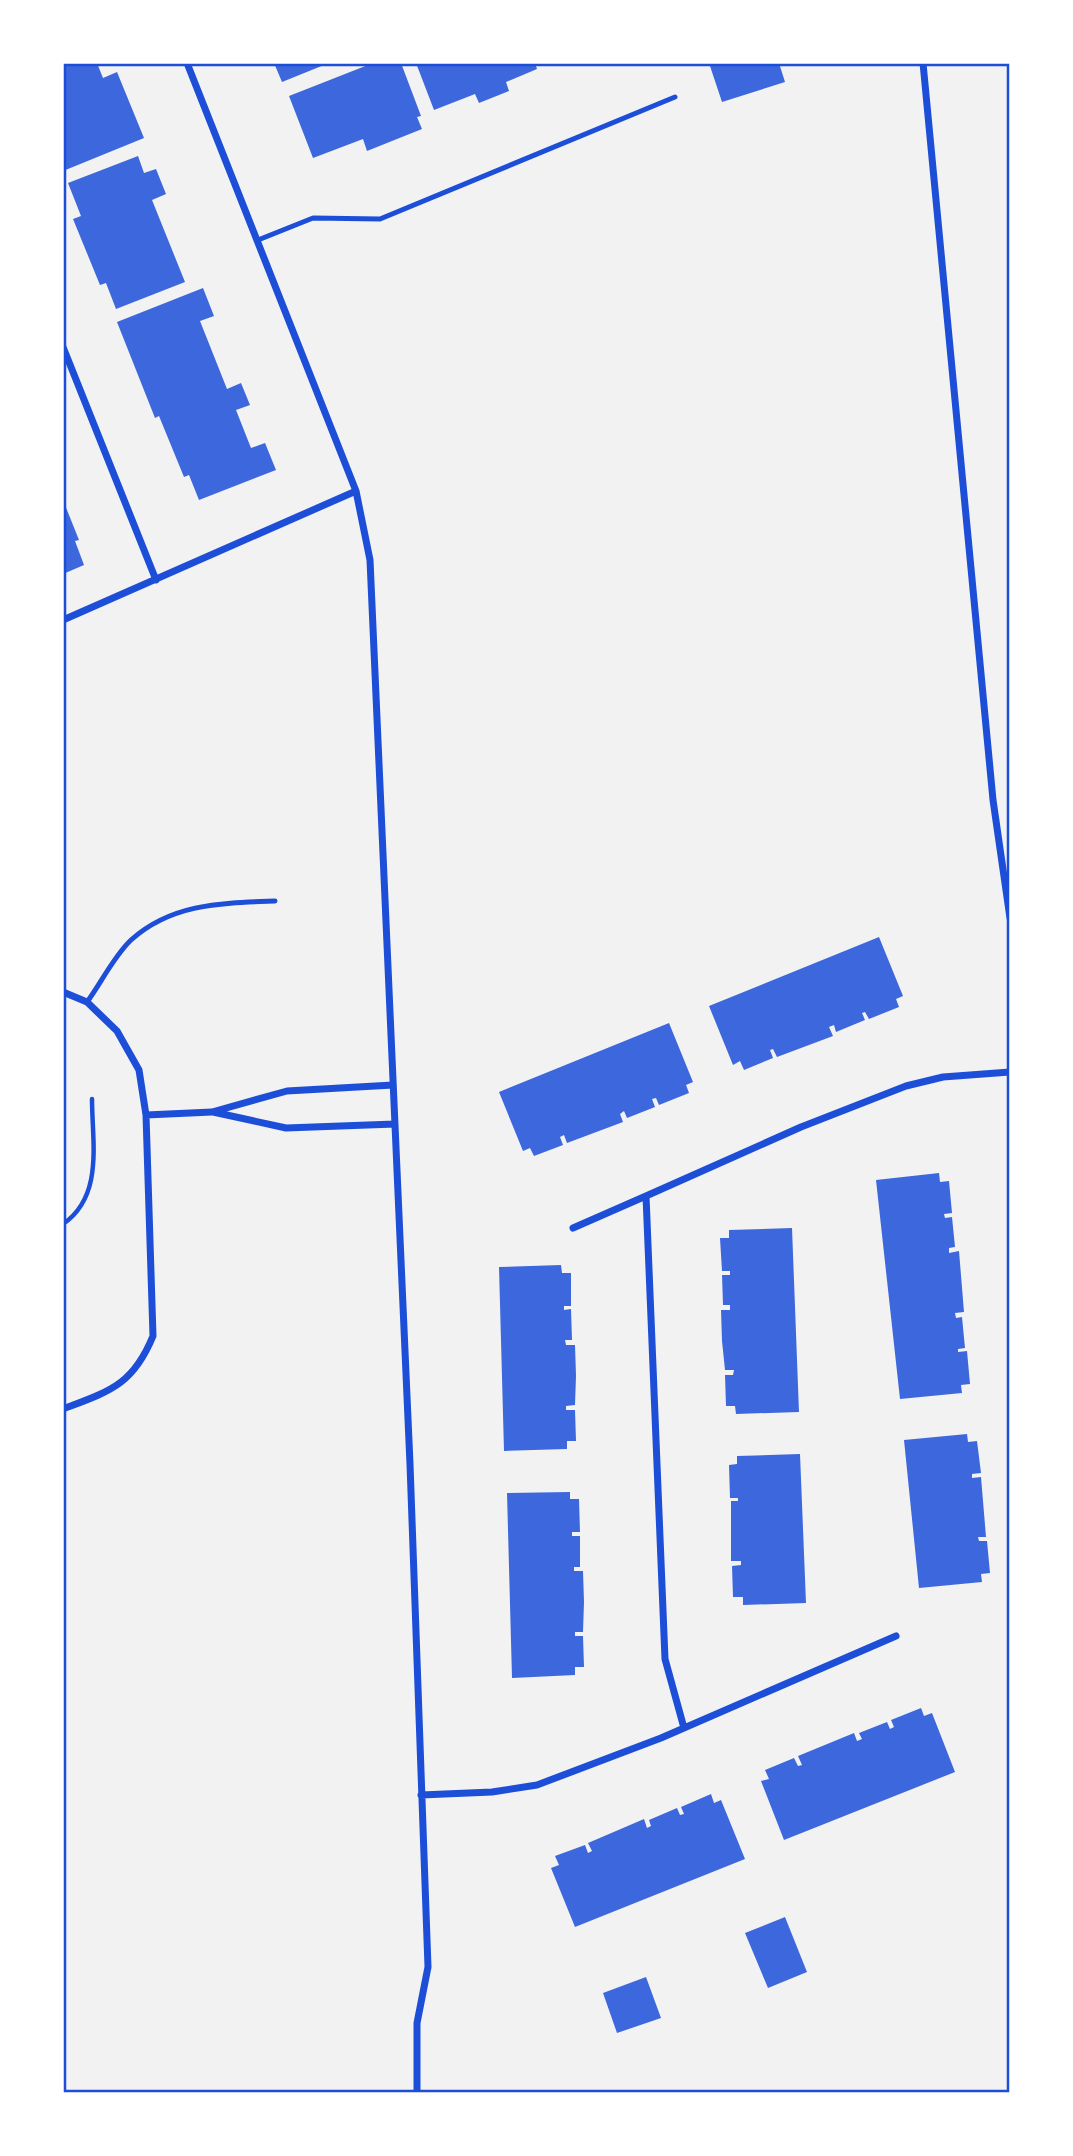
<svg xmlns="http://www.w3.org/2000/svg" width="1073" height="2156" viewBox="0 0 1073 2156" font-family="Mulish,sans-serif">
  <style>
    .building { fill: #3d67dc }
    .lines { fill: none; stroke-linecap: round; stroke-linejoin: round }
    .path { stroke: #1d4ed8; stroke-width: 4.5 }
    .service { stroke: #1d4ed8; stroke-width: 5 }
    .minor { stroke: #1d4ed8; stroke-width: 7 }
    .neatline { fill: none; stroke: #1d4ed8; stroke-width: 2.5 }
  </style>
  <rect width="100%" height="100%" fill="#f2f2f2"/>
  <!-- building -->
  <path class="building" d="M 63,63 L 97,63 L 103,78 L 117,72 L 144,138 L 63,171 Z
    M 274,63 L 329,63 L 282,82 Z
    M 373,63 L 401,63 L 421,116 L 417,117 L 422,129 L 367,151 L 363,139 L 313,158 L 289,96 Z
    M 416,63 L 535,63 L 537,69 L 506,82 L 509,91 L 479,103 L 475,94 L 434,110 Z
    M 709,63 L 779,63 L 785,82 L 722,102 Z
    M 138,156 L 144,173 L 156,169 L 166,194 L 152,200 L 185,282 L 116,309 L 106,283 L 100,285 L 73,219 L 81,216 L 68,183 Z
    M 203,288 L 214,316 L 200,321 L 227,389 L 241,383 L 250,405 L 236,410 L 251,448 L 265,443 L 276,470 L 199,500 L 189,475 L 184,477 L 159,416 L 155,418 L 117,322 Z
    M 63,500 L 79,540 L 75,541 L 84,565 L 63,574 Z
    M 879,937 L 903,996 L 896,999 L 899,1007 L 869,1019 L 865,1012 L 862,1013 L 865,1020 L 836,1032 L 834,1025 L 829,1027 L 833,1036 L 777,1057 L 773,1049 L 770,1050 L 773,1058 L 744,1070 L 740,1061 L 733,1065 L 709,1006 Z
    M 669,1023 L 693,1082 L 686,1085 L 689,1093 L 659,1105 L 656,1098 L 652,1099 L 655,1107 L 627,1118 L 624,1111 L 620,1114 L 623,1122 L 567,1143 L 564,1135 L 560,1137 L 563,1145 L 534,1156 L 530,1148 L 523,1151 L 499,1092 Z
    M 939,1173 L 940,1182 L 949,1181 L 952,1213 L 944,1214 L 945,1218 L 952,1217 L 955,1247 L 949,1248 L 949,1253 L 959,1251 L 964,1312 L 955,1313 L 956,1318 L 962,1317 L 965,1348 L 958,1349 L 958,1352 L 967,1351 L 970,1384 L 961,1385 L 962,1393 L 900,1399 L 876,1180 Z
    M 792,1228 L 799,1412 L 736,1414 L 735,1406 L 726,1406 L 725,1375 L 733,1375 L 734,1370 L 725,1370 L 722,1341 L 721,1310 L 730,1310 L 730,1305 L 723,1305 L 722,1275 L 730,1275 L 730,1271 L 722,1271 L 720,1238 L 729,1238 L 729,1230 Z
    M 561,1265 L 562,1273 L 571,1273 L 571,1306 L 564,1306 L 564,1310 L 571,1309 L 572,1340 L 565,1340 L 566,1345 L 575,1345 L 576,1376 L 575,1405 L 566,1406 L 566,1410 L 575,1410 L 576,1441 L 567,1441 L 567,1449 L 504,1451 L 499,1267 Z
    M 967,1434 L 968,1442 L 977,1441 L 981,1473 L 972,1474 L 972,1478 L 981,1477 L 986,1537 L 978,1537 L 979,1541 L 987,1541 L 990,1573 L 981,1574 L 982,1582 L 919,1588 L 904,1440 Z
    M 800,1454 L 806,1603 L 743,1605 L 743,1597 L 733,1597 L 732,1566 L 741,1565 L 741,1561 L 731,1561 L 731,1501 L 738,1501 L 738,1498 L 730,1498 L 729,1465 L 737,1464 L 737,1456 Z
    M 570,1492 L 570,1499 L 579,1499 L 580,1532 L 572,1532 L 572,1536 L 580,1536 L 580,1567 L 574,1567 L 574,1571 L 583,1571 L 584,1602 L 583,1632 L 575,1632 L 575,1636 L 583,1636 L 584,1667 L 575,1667 L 575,1675 L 512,1678 L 507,1493 Z
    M 921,1708 L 924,1716 L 932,1713 L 955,1772 L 784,1840 L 761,1781 L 769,1779 L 765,1770 L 794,1758 L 798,1766 L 802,1765 L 798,1756 L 854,1733 L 857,1741 L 862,1739 L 859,1733 L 887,1722 L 890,1729 L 894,1727 L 891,1720 Z
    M 711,1794 L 714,1803 L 721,1800 L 745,1859 L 575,1927 L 551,1868 L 559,1865 L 555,1856 L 585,1845 L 588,1853 L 592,1851 L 588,1843 L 644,1819 L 647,1828 L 651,1826 L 649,1820 L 677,1808 L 680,1815 L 684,1814 L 681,1807 Z
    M 785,1917 L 807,1972 L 768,1988 L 745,1933 Z
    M 646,1977 L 661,2018 L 617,2033 L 603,1993 Z"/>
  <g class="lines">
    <!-- path -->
    <path class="path" d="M 63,1224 C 104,1196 92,1142 92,1099"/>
    <!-- service -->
    <path class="service" d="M 258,240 L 313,218 L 380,219 L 675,97
      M 87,1002 C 101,983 114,956 131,940 C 172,903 223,903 275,901"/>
    <!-- minor -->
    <path class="minor" d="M 187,63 L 356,491 L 370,560 L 410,1464 L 428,1967 L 417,2023 L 417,2093
      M 923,63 L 993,800 L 1010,918
      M 63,347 L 156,580
      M 63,620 L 356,491
      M 63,992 L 87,1002 L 117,1031 L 139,1070 L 146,1115 L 153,1336 C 133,1385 110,1391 63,1409
      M 213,1112 L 286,1128 L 395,1124
      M 146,1115 L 212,1112 L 287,1091 L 393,1085
      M 646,1196 L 801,1127 L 906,1086 L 943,1077 L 1010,1072
      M 573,1228 L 646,1196 L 665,1659 L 684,1728
      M 421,1795 L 492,1792 L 537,1785 L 661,1738 L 896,1636"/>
  </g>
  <!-- border -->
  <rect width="1073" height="2156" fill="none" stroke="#ffffff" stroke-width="130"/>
  <rect x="65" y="65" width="943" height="2026" class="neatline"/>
</svg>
